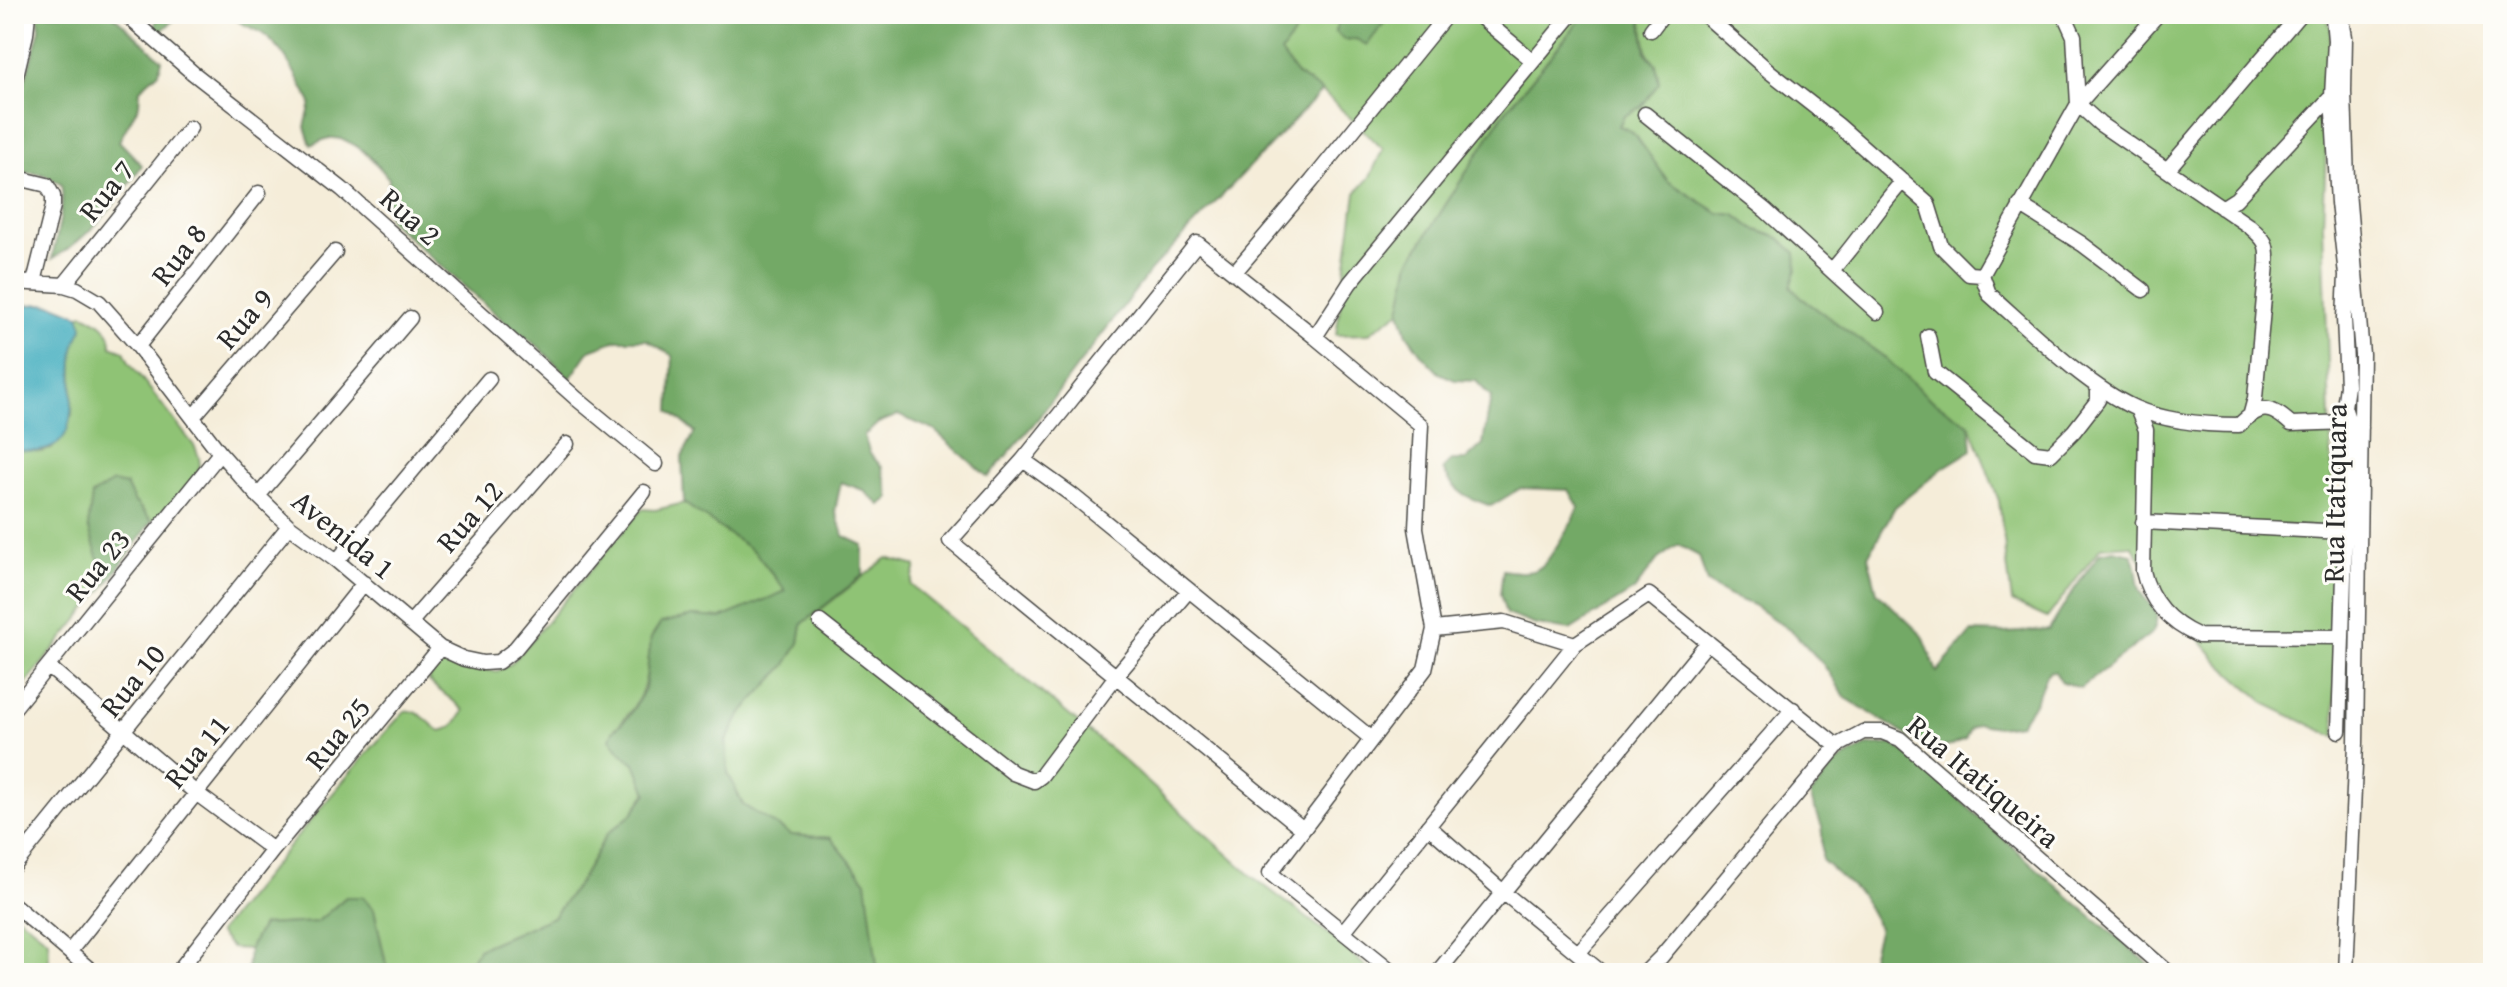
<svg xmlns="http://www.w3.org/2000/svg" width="2507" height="987" viewBox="0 0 2507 987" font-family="'Gentium Book Plus',serif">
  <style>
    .green { fill: #8fc374; stroke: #5d7750; stroke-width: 2 }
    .forest { fill: #73a966; stroke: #4f6a48; stroke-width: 2 }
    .water { fill: #3eabbd; stroke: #346b74; stroke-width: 2 }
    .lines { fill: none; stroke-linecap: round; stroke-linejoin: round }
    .minor-casing { stroke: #494845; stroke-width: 17 }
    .minor { stroke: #fff; stroke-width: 14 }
    .labels { text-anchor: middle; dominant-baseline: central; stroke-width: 6; stroke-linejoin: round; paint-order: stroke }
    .street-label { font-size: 30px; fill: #2b2b2b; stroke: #fdfcf7 }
  </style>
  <rect width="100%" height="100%" fill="#fdfcf7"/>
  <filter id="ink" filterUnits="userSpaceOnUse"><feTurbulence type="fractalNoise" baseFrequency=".0125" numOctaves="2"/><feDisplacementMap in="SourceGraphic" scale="16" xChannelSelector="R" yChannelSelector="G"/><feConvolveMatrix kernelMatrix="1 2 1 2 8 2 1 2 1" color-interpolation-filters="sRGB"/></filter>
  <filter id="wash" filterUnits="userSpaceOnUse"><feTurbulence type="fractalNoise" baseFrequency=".006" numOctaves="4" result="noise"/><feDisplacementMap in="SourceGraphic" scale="32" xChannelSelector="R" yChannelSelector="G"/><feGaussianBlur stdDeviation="1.8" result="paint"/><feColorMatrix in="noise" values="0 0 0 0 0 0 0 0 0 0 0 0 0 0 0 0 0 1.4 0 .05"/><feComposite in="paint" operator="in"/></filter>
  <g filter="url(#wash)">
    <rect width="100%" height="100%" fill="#f5edd9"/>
    <!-- green -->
    <path class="green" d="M 1287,14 L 1341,14 L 1335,32 L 1391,14 L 1585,14 L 1504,113 L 1410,261 L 1400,311 L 1368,334 L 1336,335 L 1356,193 L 1370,177 L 1383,149 L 1322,91 L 1297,75 L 1280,53 L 1297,30 Z
      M 1641,14 L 2325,14 L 2331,28 L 2323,225 L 2333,498 L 2335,737 L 2266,704 L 2220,663 L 2168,602 L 2132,545 L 2101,547 L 2047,618 L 2012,602 L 1999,501 L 1970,425 L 1930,399 L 1884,357 L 1807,302 L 1790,287 L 1797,269 L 1779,238 L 1753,229 L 1735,215 L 1719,213 L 1667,181 L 1636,137 L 1619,126 L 1624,116 L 1642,106 L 1656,64 L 1647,53 Z
      M 84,314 C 98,321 112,328 111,346 L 124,351 L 129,362 L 195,447 L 199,457 L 200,465 L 197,475 L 160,519 L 152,521 L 134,501 L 126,485 L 99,556 L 107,584 L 14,698 L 14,449 L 41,452 L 52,449 L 72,415 L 73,352 L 76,339 L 83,327 L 79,315 Z
      M 684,503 L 755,552 L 786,592 L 721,618 L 693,616 L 651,638 C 646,682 647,698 613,731 L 621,753 L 635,762 L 647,793 L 631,815 L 607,834 L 581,880 L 553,917 L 478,949 L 465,973 L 388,973 L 374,909 L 346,897 L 317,922 L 262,925 L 249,949 L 232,948 L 218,933 C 280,859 339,782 405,711 C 420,709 428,723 440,731 C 453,729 458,721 464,711 C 453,698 439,692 428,680 L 434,671 L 446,662 C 463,669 479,668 496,672 L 511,664 L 642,509 L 655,510 Z
      M 887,558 L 916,566 L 911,585 L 1121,758 L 1253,877 L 1335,939 L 1373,973 L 878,973 L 831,838 L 792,835 L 743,805 L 728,773 L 726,741 L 743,711 L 785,666 L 799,643 L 802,624 Z
      M 14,913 L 48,940 L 49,959 L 44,973 L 14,973 Z"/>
    <!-- forest -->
    <path class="forest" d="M 38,14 L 112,14 L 162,60 L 159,72 L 140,89 L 139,105 L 119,141 L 142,165 C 118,202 91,237 52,259 C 56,238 66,204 61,184 L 42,174 L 14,171 L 14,119 L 40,29 Z
      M 157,14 L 181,14 L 159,33 L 155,27 Z
      M 231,14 L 1287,14 L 1297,30 L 1281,53 L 1297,75 L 1322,91 L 1151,270 L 1036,421 L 988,477 L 934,430 L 898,415 L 878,423 L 864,436 L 870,454 L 882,467 L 890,498 L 880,505 L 863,490 L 841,482 L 835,511 L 844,536 L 863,545 L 863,575 L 802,624 L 799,643 L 785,666 L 743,711 L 726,741 L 728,773 L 743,805 L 792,835 L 831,838 L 866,881 L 878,973 L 465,973 L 478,949 L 553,917 L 581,880 L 607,834 L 631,815 L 647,793 L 635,763 L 621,753 L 610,739 L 613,731 L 629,716 L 645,689 L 651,638 L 661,623 L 693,616 L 721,618 L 786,591 L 755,552 L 684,503 L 682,457 L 695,432 L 670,411 L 673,356 L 647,340 L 617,340 L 590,350 L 570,379 L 539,347 L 507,324 L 389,220 L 387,210 L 389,179 C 376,162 354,136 330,138 C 324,139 317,143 311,145 L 305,127 L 311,103 C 298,80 286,50 263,34 C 252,26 239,26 231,14 Z
      M 1341,14 L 1391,14 L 1367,45 L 1356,39 L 1345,40 L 1335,32 Z
      M 1585,14 L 1641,14 L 1646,53 L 1656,64 L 1659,83 L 1642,106 L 1624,116 L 1619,126 L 1627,129 L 1636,136 L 1668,181 L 1718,213 L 1735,215 L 1753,229 L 1779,238 L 1796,253 L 1797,269 L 1791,287 L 1807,302 L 1884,357 L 1930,399 L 1970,425 L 1972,450 L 1943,468 L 1895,507 L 1868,556 L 1877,592 L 1923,636 L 1937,672 L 1971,632 L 2004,633 L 2049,630 L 2071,594 L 2100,553 L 2114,550 L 2132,554 C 2138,567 2136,573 2139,586 C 2143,608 2165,601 2153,632 L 2080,688 L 2062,682 L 2055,672 L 2050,671 L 2046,675 L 2036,700 L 2020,724 L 1998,727 L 1978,724 L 1970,729 L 1965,739 L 1951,746 L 1932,748 L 1916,741 L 1846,698 L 1823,664 L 1795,634 L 1753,605 L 1730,596 L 1707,583 L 1699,556 L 1678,545 L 1658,559 L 1634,590 L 1570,630 L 1536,625 L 1506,614 L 1500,594 L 1503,570 C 1539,576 1542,570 1560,541 C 1568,529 1574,520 1579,507 L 1569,490 L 1521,488 L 1491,506 C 1467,497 1455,494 1443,469 L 1452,460 L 1466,460 L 1483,444 L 1491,397 L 1476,381 L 1455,380 L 1439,373 L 1422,355 L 1407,334 L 1400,311 L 1410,261 L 1504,113 Z
      M 113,482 L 126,485 L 134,501 L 152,521 L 107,584 L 88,527 L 92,495 Z
      M 1892,744 L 1909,755 L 2077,904 L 2160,973 L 1868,973 L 1868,968 L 1879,928 L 1860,894 L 1822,860 L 1822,827 L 1810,796 L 1836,763 L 1866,746 Z
      M 346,897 L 363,897 L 374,909 L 388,973 L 247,973 L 249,949 L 262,925 L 317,922 Z"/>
    <!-- water -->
    <path class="water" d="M 41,304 L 54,305 L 79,315 L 83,327 C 79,335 75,341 74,350 C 67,395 89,464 14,449 L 14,306 Z"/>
  </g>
  <g filter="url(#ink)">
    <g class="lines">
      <!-- minor casing -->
      <g class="minor-casing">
        <path id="minor" d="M 125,14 L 193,73 L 342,189 L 577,399 L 656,464
          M 1477,14 L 1533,61
          M 1704,14 L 1770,72 L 1838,125 L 1928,204 L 1941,246 L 1969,274 L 1982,275
          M 2064,14 L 2074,36 L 2078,104 L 1982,275 L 1989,294 C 2030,330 2086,386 2135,408 C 2167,422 2205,425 2239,425 C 2260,405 2269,404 2291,424 L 2349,422 L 2361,428
          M 2158,14 L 2078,104 L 2100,124 L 2249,226 C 2265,240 2268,242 2267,264 L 2255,398 L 2251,413
          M 2341,14 L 2345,37 L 2344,92 L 2347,180 L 2362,354 L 2356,743 L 2346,973
          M 2333,18 L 2335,40 L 2332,96 L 2338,203 L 2346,275 L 2344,318 L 2347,386 L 2344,407 L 2349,422 L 2342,637
          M 1651,30 L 1663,14
          M 14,84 L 26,34 L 28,14
          M 1645,114 L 1765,210 L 1877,312
          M 2167,170 L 2300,14
          M 14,177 L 47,185 L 53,196 L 53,206 L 34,282
          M 2020,205 L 2082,244 L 2143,290
          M 2222,208 L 2236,199 L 2332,96
          M 1832,270 C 1858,242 1877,209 1903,181
          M 1234,273 L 1312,181 L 1447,14
          M 14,282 L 64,285 L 77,289 L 99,302 L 138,346 L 220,453 L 258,496 L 289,526 L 337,561 L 440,648 L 464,659 L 483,663 L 498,662 L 514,650 L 644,492
          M 64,285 L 190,128
          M 1928,336 L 1935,372 L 2035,452 L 2051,454 L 2074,431 L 2098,400 L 2098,387
          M 138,346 L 259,193
          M 2137,409 L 2146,430 L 2143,571 C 2150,603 2170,623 2199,636 L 2342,637 L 2339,731
          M 193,417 L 335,252
          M 1023,460 L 1197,243 L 1315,337
          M 258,496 L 410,318
          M 2143,522 L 2345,532
          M 337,561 L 489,379
          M 411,622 L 567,444
          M 820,622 L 1013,773 L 1034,781 L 1041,776 L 1116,676 L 1189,590
          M 1434,629 L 1504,622 L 1575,644
          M 49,667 L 196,793 L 273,850
          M 14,708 L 220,453
          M 1428,826 L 1503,892 L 1602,973
          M 1303,829 L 950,541 L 1023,460 L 1072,495 L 1372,739
          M 14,866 L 289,526
          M 14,905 L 94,973
          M 1343,932 L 1575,644 L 1649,595 L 1837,746
          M 70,951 L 364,583
          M 1579,952 L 1793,709
          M 177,973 L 273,850 L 440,648
          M 1394,973 L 1270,873 L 1425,669 L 1434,629 L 1416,528 L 1421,425 L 1315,337 L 1350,283 L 1572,14
          M 1437,973 L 1708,642
          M 1645,973 L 1661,957 L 1837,746 L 1863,732 L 1882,732 L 1900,739 L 2169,973"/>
      </g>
      <!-- minor -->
      <use href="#minor" class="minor"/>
    </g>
  </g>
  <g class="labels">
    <!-- street labels -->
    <g class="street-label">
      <text transform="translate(106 190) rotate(-51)">Rua 7</text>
      <text transform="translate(411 216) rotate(42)">Rua 2</text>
      <text transform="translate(178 254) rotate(-52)">Rua 8</text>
      <text transform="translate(244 318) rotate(-49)">Rua 9</text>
      <text transform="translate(2334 493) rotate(-89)">Rua Itatiquara</text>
      <text transform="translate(469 516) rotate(-49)">Rua 12</text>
      <text transform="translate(344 534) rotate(39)">Avenida 1</text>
      <text transform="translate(97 565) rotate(-51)">Rua 23</text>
      <text transform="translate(132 680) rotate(-51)">Rua 10</text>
      <text transform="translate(337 733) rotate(-51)">Rua 25</text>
      <text transform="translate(196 751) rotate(-51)">Rua 11</text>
      <text transform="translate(1984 781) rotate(40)">Rua Itatiqueira</text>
    </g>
  </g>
  <!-- margin -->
  <rect width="2507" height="987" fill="none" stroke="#fdfcf7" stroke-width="48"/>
</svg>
